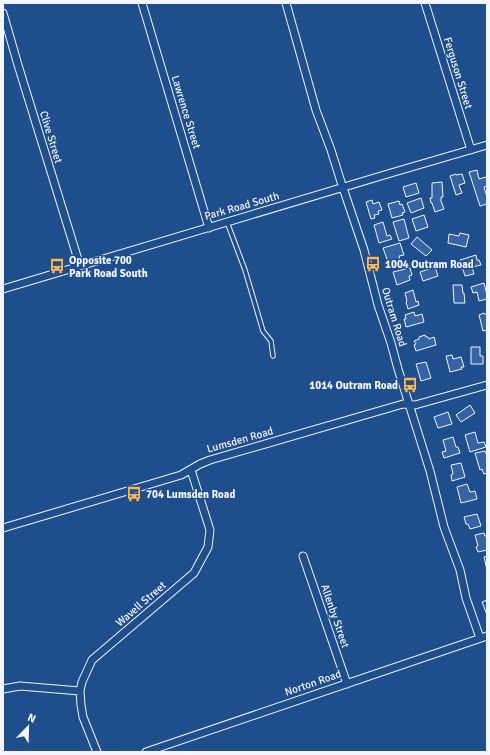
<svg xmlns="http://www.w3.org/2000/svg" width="490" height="755" viewBox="0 0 490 755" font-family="Signika,sans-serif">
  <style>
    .building { fill: #3563a3; stroke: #f2f6ff }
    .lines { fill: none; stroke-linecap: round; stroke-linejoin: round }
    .lane-casing { stroke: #f2f6ff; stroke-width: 5.5 }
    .street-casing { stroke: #f2f6ff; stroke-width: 9 }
    .lane { stroke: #1f4e8c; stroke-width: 3.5 }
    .street { stroke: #1f4e8c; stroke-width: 7 }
    .labels { text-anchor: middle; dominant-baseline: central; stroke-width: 3; stroke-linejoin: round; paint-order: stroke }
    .street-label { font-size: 11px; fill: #f2f6ff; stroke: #1f4e8c }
    .poi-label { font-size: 11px; font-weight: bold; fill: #f2f6ff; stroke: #1f4e8c; text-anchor: start }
  </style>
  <rect width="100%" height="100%" fill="#1f4e8c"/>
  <!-- building -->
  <path class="building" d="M 477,170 L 479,179 L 486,177 L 487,179 L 487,186 L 484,187 L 487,197 L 487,204 L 480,206 L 469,172 Z
    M 456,174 L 456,175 L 462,174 L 465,183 L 459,185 L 462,193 L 456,195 L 450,176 Z
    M 442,182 L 443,197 L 441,197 L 441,201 L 444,209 L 435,212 L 432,203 L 431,203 L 430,198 L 432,198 L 432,183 Z
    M 416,183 L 419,193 L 406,197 L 403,187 Z
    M 421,198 L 424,208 L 411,213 L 407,203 Z
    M 372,200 L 373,204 L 379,202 L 382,210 L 378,211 L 379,214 L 374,215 L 375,218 L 371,219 L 366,202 Z
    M 399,201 L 400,205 L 402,204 L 405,212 L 402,213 L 403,215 L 392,218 L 388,204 Z
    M 424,215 L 428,227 L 416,231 L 412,219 Z
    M 404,219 L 409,238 L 399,241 L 393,222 Z
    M 383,222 L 387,236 L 390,235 L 392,239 L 379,243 L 374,225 Z
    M 460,233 L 469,235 L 466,247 L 448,243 L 449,234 L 459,236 Z
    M 417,237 L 432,250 L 426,256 L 411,244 Z
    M 400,243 L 404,255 L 399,256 L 400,260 L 394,261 L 394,260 L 388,262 L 383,248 Z
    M 476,255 L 477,260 L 479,260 L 481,265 L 472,267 L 474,274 L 465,276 L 460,260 Z
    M 435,267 L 438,276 L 423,281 L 420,272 Z
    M 410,268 L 412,275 L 409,276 L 410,280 L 397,285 L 393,272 Z
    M 484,283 L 487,295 L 487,299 L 479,301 L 477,292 L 473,293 L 471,287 Z
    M 453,285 L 462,285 L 463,293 L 464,293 L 465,303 L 454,303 Z
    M 413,290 L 416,302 L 418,301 L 419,305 L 408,309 L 406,302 L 407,301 L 405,293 Z
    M 414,312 L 415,316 L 422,314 L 424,322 L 406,327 L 404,319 L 406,319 L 405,315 Z
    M 484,313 L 484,314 L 487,314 L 487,330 L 483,331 L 479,315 Z
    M 425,335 L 426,337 L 428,337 L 429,339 L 434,337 L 436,345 L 416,351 L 414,345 L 416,344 L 414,341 L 419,339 L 419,337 Z
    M 471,347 L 480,347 L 480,356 L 483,356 L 483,364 L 471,364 Z
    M 452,355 L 453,359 L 461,357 L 464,367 L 461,367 L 462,369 L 450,372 L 446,356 Z
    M 426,362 L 431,378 L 421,381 L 416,364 Z
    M 470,405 L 475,413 L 461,422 L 456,415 Z
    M 448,412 L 452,424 L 438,428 L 434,417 Z
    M 475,432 L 478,443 L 484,442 L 486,447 L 470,452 L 465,435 Z
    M 453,437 L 456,447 L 458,447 L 460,453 L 444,458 L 442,452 L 446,451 L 443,440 Z
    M 485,451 L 487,456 L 487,473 L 484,474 L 482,469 L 480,470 L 475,453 Z
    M 461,463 L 465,477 L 452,481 L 451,475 L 453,474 L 451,465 Z
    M 467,484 L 470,492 L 475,491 L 477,499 L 461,503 L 457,487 Z
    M 477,514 L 481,526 L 470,529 L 468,524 L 466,524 L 464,517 Z
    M 484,533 L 485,536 L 487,536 L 487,550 L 478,552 L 476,547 L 478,546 L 475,535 Z
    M 487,556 L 487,570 L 484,557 Z
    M 487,600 L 487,615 L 482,602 Z"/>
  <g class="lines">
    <!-- lane casing -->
    <g class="lane-casing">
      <path id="lane" d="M 227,222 L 245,270 L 263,331 L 271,341 L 273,356"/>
    </g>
    <!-- street casing -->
    <g class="street-casing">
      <path id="street" d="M 142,3 L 209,228
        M 286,3 L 316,110 L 331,150 L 341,182 L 364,250 L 378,305 L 391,343 L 398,369 L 430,471 L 444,527 L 460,570 L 466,598 L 480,638
        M 425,3 L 471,150
        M 3,13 L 18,65 L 80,266
        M 3,289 L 391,173 L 487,145
        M 3,528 L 181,475 L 200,464 L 210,460 L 403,404 L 415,405 L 487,385
        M 303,556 L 347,684
        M 3,689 L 20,686 L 80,691
        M 97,752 L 83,717 L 81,705 L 80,691 L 82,682 L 92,660 L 194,573 L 208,547 L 210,530 L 191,470
        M 146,752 L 487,636"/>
    </g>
    <!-- lane -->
    <use href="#lane" class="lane"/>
    <!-- street -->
    <use href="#street" class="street"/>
  </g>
  <!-- icons -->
  <defs>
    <g id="bus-bare" transform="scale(1.2)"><path d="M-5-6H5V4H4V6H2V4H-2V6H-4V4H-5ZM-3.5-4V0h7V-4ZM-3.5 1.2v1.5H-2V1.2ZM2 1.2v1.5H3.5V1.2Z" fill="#ffb74d" stroke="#1f4e8c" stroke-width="2.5" paint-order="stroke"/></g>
  </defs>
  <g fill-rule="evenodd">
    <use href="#bus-bare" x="373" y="264"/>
    <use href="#bus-bare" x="57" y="266"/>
    <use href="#bus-bare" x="410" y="385"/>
    <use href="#bus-bare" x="134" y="494"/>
  </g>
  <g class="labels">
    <!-- street labels -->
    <g class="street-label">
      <text transform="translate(458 73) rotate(73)">Ferguson Street</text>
      <text transform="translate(186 112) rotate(73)">Lawrence Street</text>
      <text transform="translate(51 137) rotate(73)">Clive Street</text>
      <text transform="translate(242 206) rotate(-16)">Park Road South</text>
      <text transform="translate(394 317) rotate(73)">Outram Road</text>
      <text transform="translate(240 440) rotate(-16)">Lumsden Road</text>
      <text transform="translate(141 604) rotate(-41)">Wavell Street</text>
      <text transform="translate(335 616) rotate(71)">Allenby Street</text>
      <text transform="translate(313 683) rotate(-19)">Norton Road</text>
    </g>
    <!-- poi labels -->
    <g class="poi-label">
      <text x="69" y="260">Opposite 700<tspan x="69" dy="13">Park Road South</tspan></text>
      <text x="385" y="264">1004 Outram Road</text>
      <text x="398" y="385" text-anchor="end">1014 Outram Road</text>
      <text x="146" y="494">704 Lumsden Road</text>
    </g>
  </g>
  <!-- border -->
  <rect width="490" height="755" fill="none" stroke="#f2f6ff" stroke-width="8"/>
  <!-- north arrow -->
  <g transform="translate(28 727) rotate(23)" stroke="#1f4e8c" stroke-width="3" paint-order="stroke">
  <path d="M0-3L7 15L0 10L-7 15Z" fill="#f2f6ff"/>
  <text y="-6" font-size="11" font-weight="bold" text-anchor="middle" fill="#f2f6ff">N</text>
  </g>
</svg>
